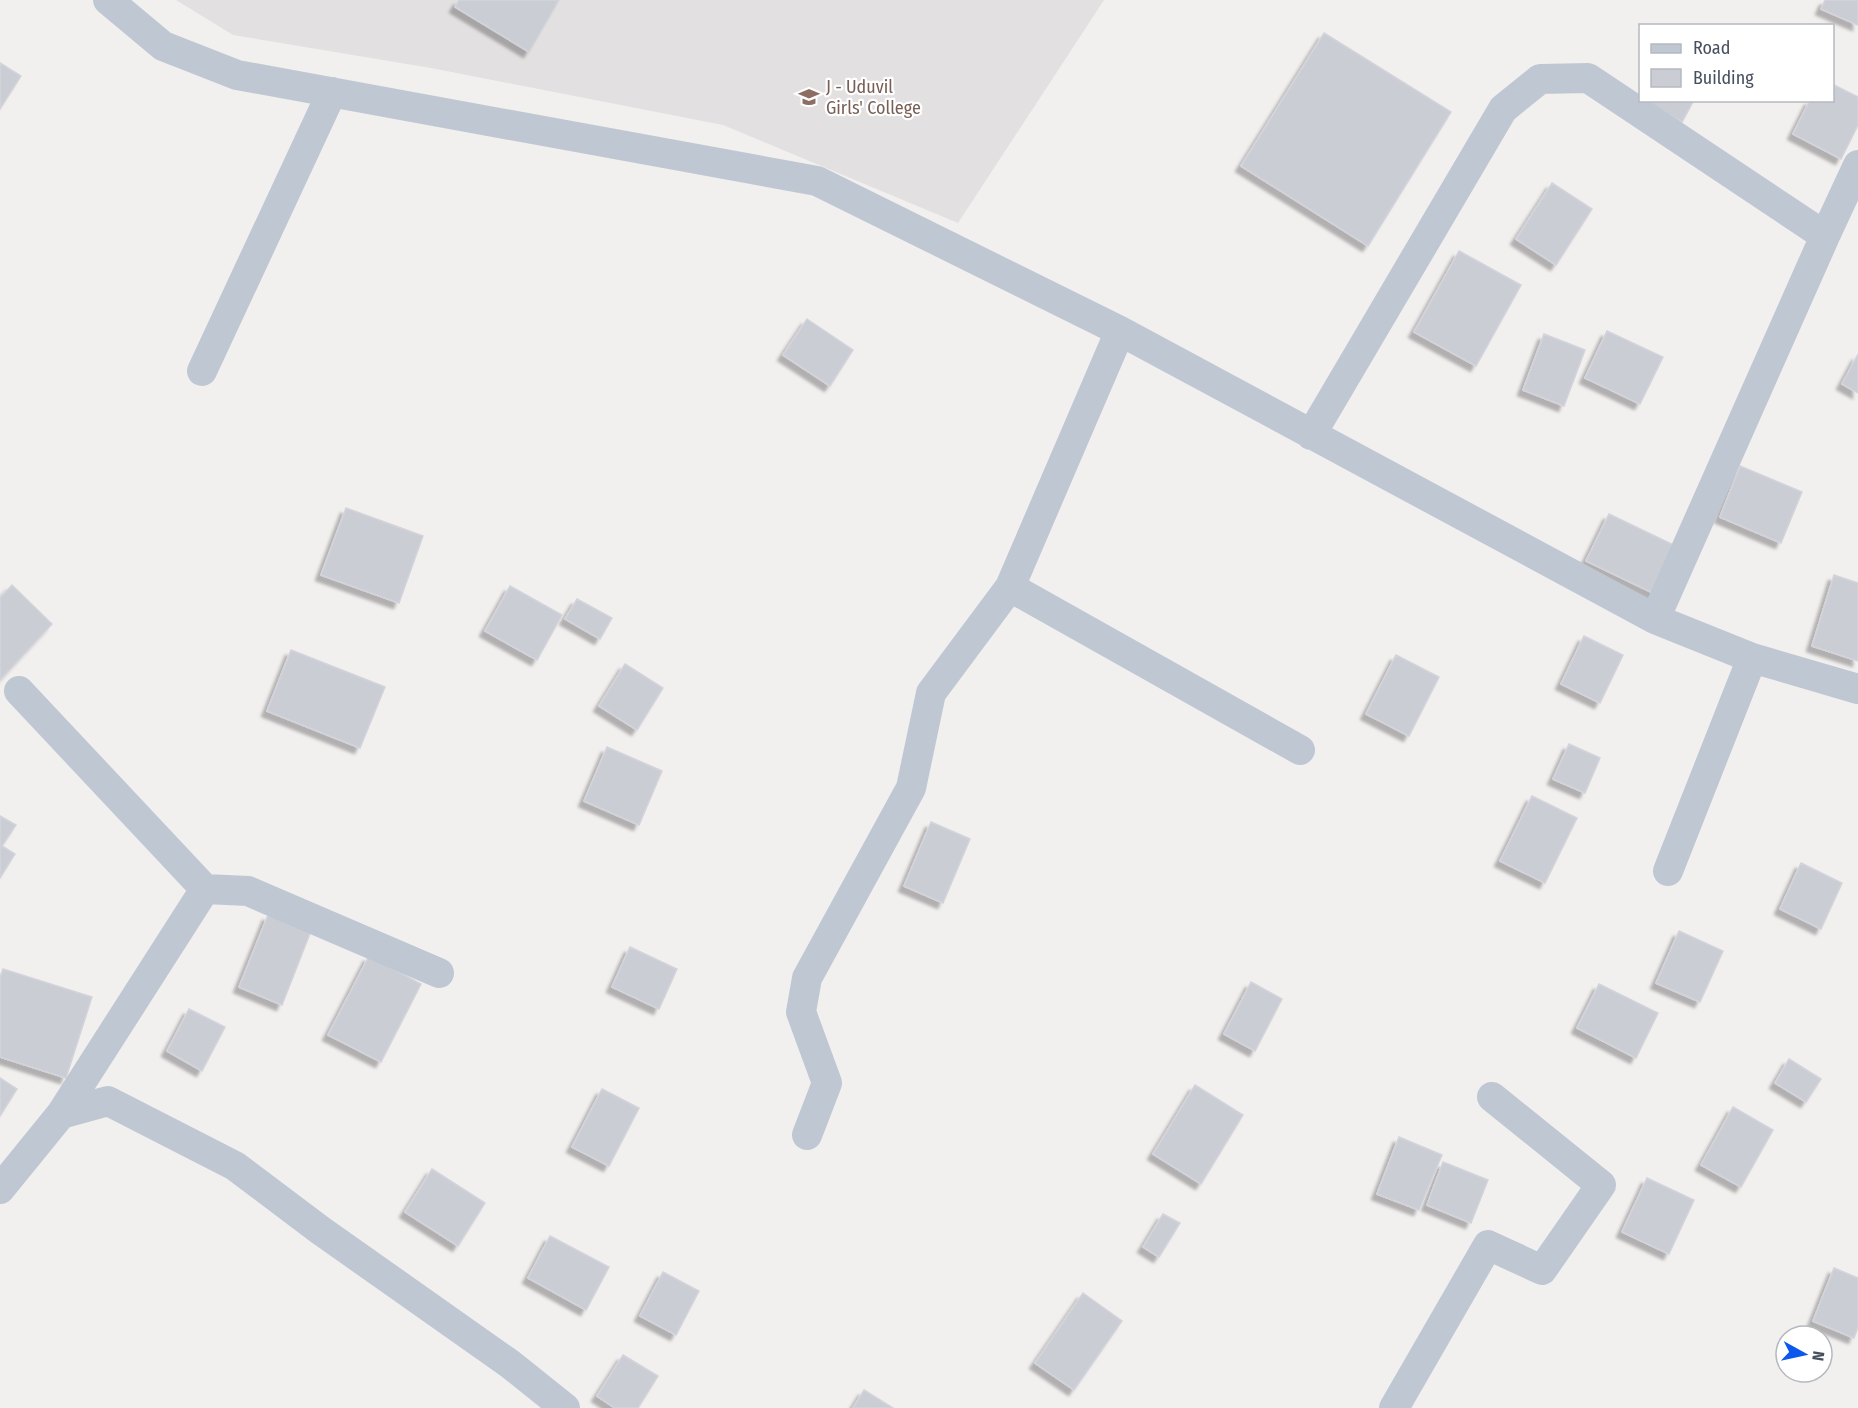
<svg xmlns="http://www.w3.org/2000/svg" width="1858" height="1408" viewBox="0 0 1858 1408" font-family="'Fira Sans Condensed',sans-serif">
  <style>
    .education { fill: #e3e0e1 }
    .building { fill: #cbcdd5; stroke: #d3d4db; stroke-width: 1.5; filter: url(#shadow) }
    .lines { fill: none; stroke-linecap: round; stroke-linejoin: round }
    .street { stroke: #bfc8d2; stroke-width: 30 }
    .labels { text-anchor: middle; dominant-baseline: central; stroke-width: 4.5; stroke-linejoin: round; paint-order: stroke }
    .education-label { font-size: 18px; fill: #785e54; stroke: #fff; text-anchor: start }
  </style>
  <defs>
    <filter id="shadow"><feDropShadow dx="-5.5" dy="5.5" stdDeviation="1.5" flood-color="#0004"/></filter>
  </defs>
  <rect width="100%" height="100%" fill="#f2efef"/>
  <!-- education -->
  <path class="education" d="M 176,0 L 1104,0 L 958,223 L 723,125 L 431,68 L 233,35 Z"/>
  <!-- building -->
  <path class="building" d="M 459,0 L 559,0 L 529,52 L 455,7 Z
    M 1825,0 L 1858,0 L 1858,25 L 1821,9 Z
    M 1324,33 L 1451,112 L 1368,246 L 1241,166 Z
    M 0,63 L 21,76 L 0,109 Z
    M 1832,84 L 1858,97 L 1858,125 L 1841,159 L 1793,134 L 1810,100 L 1832,100 Z
    M 1643,100 L 1694,100 L 1682,122 Z
    M 1552,183 L 1592,209 L 1556,265 L 1516,239 Z
    M 1459,251 L 1521,285 L 1476,366 L 1414,332 Z
    M 807,319 L 853,350 L 830,386 L 783,355 Z
    M 1607,331 L 1663,357 L 1640,404 L 1585,378 Z
    M 1544,334 L 1585,350 L 1564,406 L 1523,390 Z
    M 1858,354 L 1858,393 L 1842,384 Z
    M 1740,466 L 1802,492 L 1781,543 L 1720,517 Z
    M 346,508 L 423,536 L 399,603 L 321,575 Z
    M 1609,514 L 1678,547 L 1655,594 L 1586,561 Z
    M 1834,575 L 1858,583 L 1858,661 L 1812,646 Z
    M 12,585 L 52,624 L 0,680 L 0,598 Z
    M 510,586 L 562,615 L 537,660 L 485,631 Z
    M 577,599 L 612,618 L 600,639 L 565,619 Z
    M 1584,636 L 1623,655 L 1600,703 L 1561,684 Z
    M 291,650 L 385,687 L 360,748 L 267,711 Z
    M 1396,655 L 1439,677 L 1409,736 L 1366,714 Z
    M 625,664 L 663,688 L 637,730 L 599,706 Z
    M 1569,744 L 1600,758 L 1585,793 L 1553,779 Z
    M 607,747 L 662,771 L 639,825 L 584,801 Z
    M 1532,796 L 1577,818 L 1545,883 L 1500,861 Z
    M 0,816 L 16,825 L 2,846 L 15,854 L 0,878 Z
    M 931,822 L 970,839 L 943,903 L 904,886 Z
    M 1801,863 L 1842,883 L 1821,929 L 1780,909 Z
    M 268,915 L 311,931 L 282,1005 L 239,987 Z
    M 1679,931 L 1723,951 L 1700,1002 L 1656,983 Z
    M 630,947 L 677,969 L 659,1009 L 612,987 Z
    M 369,956 L 421,984 L 381,1062 L 328,1035 Z
    M 3,969 L 92,997 L 66,1078 L 0,1057 L 0,978 Z
    M 1251,982 L 1282,999 L 1255,1051 L 1224,1034 Z
    M 1599,984 L 1658,1013 L 1636,1058 L 1577,1028 Z
    M 189,1009 L 225,1027 L 202,1071 L 167,1051 Z
    M 1789,1059 L 1821,1079 L 1806,1102 L 1775,1083 Z
    M 0,1078 L 17,1089 L 0,1116 Z
    M 1195,1085 L 1243,1115 L 1201,1184 L 1153,1154 Z
    M 602,1089 L 639,1108 L 609,1166 L 572,1147 Z
    M 1733,1107 L 1773,1130 L 1741,1187 L 1701,1165 Z
    M 1399,1137 L 1442,1155 L 1419,1210 L 1377,1194 Z
    M 1443,1162 L 1488,1180 L 1471,1223 L 1427,1205 Z
    M 432,1169 L 485,1203 L 458,1246 L 405,1212 Z
    M 1647,1178 L 1694,1200 L 1669,1254 L 1622,1232 Z
    M 1163,1214 L 1180,1223 L 1159,1257 L 1143,1247 Z
    M 550,1236 L 609,1267 L 586,1310 L 528,1278 Z
    M 1834,1268 L 1858,1278 L 1858,1327 L 1854,1338 L 1813,1321 Z
    M 663,1272 L 699,1291 L 676,1335 L 640,1316 Z
    M 1083,1293 L 1122,1321 L 1074,1390 L 1035,1363 Z
    M 623,1355 L 658,1376 L 638,1408 L 615,1408 L 597,1396 Z
    M 864,1390 L 893,1408 L 853,1408 Z"/>
  <g class="lines">
    <!-- street -->
    <path class="street" d="M 108,0 L 163,46 L 237,75 L 817,181 L 1120,331 L 1655,619 L 1752,658 L 1858,689
      M 1825,236 L 1858,165
      M 202,371 L 332,92
      M 1311,435 L 1503,109 L 1540,79 L 1588,78 L 1825,236 L 1655,619
      M 1010,587 L 1300,750
      M 19,691 L 205,889
      M 1668,871 L 1752,658
      M 61,1114 L 205,889 L 248,891 L 439,973
      M 807,1135 L 827,1083 L 801,1012 L 807,978 L 911,788 L 931,693 L 1010,587 L 1120,331
      M 0,1189 L 61,1114 L 108,1101 L 235,1166 L 320,1230 L 510,1364 L 565,1408
      M 1394,1408 L 1488,1245 L 1542,1270 L 1601,1185 L 1492,1097"/>
  </g>
  <!-- icons -->
  <defs>
    <g id="school-bare" transform="scale(1.62)"><path d="M0-5L7-2L0 1L-7-2ZM-4 1L0 2.5L4 1V4Q0 6-4 4Z" fill="#8d6e63" stroke="#fff" stroke-width="2.5" paint-order="stroke"/></g>
  </defs>
  <g fill-rule="evenodd">
    <use href="#school-bare" x="809" y="97"/>
  </g>
  <g class="labels">
    <!-- education labels -->
    <g class="education-label">
      <text x="826" y="87">J - Uduvil<tspan x="826" dy="21">Girls' College</tspan></text>
    </g>
  </g>
  <!-- legend -->
  <rect x="1639" y="24" width="195" height="78" fill="#ffffff" stroke="#b5b9bf" stroke-width="1.5"/>
  <rect x="1651" y="44" width="30" height="9" fill="#bfc8d2" stroke="#b5b9bf" stroke-width="1.5"/>
  <text x="1693" y="54" font-size="18" fill="#46505e">Road</text>
  <rect x="1651" y="69" width="30" height="18" fill="#cbcdd5" stroke="#b5b9bf" stroke-width="1.5"/>
  <text x="1693" y="84" font-size="18" fill="#46505e">Building</text>
  <!-- north arrow -->
  <g transform="translate(1804 1354) rotate(98)"><circle r="28" fill="#ffffff" stroke="#b5b9bf" stroke-width="1.5"/>
  <path d="M0-4.5L10 22L0 15L-10 22Z" fill="#0c58ee"/>
  <text y="-9" font-size="16" font-weight="bold" text-anchor="middle" fill="#46505e">N</text>
  </g>
</svg>
